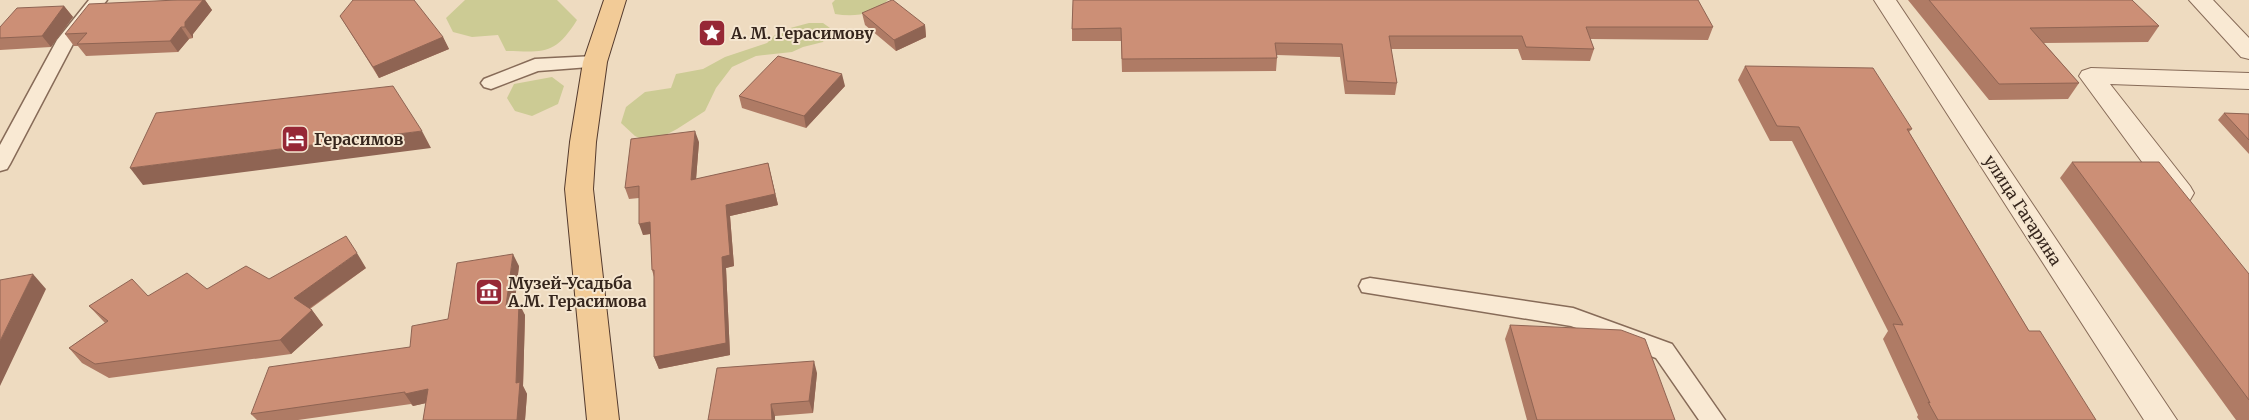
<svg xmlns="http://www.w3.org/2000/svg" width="2249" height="420" viewBox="0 0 2249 420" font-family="Merriweather,serif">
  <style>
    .green { fill: #cccb94 }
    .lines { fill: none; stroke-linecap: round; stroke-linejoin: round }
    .lane-casing { stroke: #876b58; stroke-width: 3 }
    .street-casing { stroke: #876b58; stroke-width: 2 }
    .primary-casing { stroke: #543a2d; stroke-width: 2 }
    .lane { fill: #f9e9d3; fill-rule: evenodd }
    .street { fill: #f9e9d3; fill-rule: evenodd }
    .primary { fill: #f2cb97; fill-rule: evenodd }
    .wall { fill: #af7b65 }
    .shaded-wall { fill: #8f6453 }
    .building { fill: #cc8f76; stroke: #8f6453 }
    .labels { text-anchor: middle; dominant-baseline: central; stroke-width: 4; stroke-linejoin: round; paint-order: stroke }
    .poi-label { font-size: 16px; font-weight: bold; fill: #36261d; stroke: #f5e6d0; text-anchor: start }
    .street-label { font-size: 16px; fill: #36261d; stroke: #f5e6d0 }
  </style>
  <rect width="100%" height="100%" fill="#eedbc0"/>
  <!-- green -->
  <path class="green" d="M 465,0 L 557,0 L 577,20 C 555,55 545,52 506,51 L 498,35 L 472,37 L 453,32 L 446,18 Z
    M 835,0 L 888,0 C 873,15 855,17 835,14 L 832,3 Z
    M 809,23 L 823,23 L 830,28 L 823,42 L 803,47 L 792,52 L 756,56 L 732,67 L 716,88 L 705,111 L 677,129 L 650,143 L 635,136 L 621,123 L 626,107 L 645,92 L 671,88 L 676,74 L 703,69 L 725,57 L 767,43 L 779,31 Z
    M 552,77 L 564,86 L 558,104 L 532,116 L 515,111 L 507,98 L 514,84 Z"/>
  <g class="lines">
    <!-- lane casing -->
    <g class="lane-casing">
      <path id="lane" d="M 89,0 L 107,0 L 74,42 L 10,164 L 7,169 L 0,171 L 0,145 L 57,40 Z
        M 595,56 L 602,58 L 604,62 L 602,66 L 538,71 L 491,89 L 484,87 L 481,83 L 484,79 L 535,59 Z
        M 1370,278 L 1573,308 L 1672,344 L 1725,420 L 1699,420 L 1656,358 L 1571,326 L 1362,292 L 1359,286 L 1362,280 Z"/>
    </g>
    <!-- street casing -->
    <g class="street-casing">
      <path id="street" d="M 1874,0 L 1896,0 L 2177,420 L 2144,420 Z
        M 2189,0 L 2213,0 L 2249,38 L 2249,59 L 2241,57 Z
        M 2091,68 L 2249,73 L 2249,89 L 2110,84 L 2190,186 L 2194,193 L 2190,200 L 2180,202 L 2170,200 L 2079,76 L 2082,71 Z"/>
    </g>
    <!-- primary casing -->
    <g class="primary-casing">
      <path id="primary" d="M 604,0 L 626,0 L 607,62 L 596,142 L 593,189 L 619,420 L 587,420 L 565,189 L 570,142 L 583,62 Z"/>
    </g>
    <!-- lane -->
    <use href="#lane" class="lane"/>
    <!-- street -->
    <use href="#street" class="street"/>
    <!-- primary -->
    <use href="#primary" class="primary"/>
  </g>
  <!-- wall -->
  <path class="wall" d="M 177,0 L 205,0 L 212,10 L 193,34 L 193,38 L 189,39 L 178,52 L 86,56 L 78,46 L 74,46 L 65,34 Z
    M 1073,0 L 1713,27 L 1708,40 L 1590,39 L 1594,49 L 1590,61 L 1522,60 L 1518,49 L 1391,49 L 1397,83 L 1395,95 L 1345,94 L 1340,57 L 1277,55 L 1277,58 L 1276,71 L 1122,72 L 1121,41 L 1072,41 L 1072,29 Z
    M 1908,0 L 2132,0 L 2159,26 L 2148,42 L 2044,43 L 2079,83 L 2068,99 L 1989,100 Z
    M 64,6 L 73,17 L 51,47 L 0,50 L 0,27 Z
    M 862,13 L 925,25 L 926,37 L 896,51 L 865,25 Z
    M 340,16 L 443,37 L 449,49 L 379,78 L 347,27 Z
    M 1745,66 L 1912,129 L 1909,132 L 2029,331 L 2096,420 L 1919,420 L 1917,417 L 1918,415 L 1883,339 L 1888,331 L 1792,141 L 1770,141 L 1738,80 Z
    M 845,86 L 806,128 L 742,108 L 739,96 Z
    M 2224,113 L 2249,114 L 2249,154 L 2218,120 Z
    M 699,142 L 696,179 L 768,163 L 778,205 L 730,216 L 734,266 L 726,268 L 730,355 L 659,369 L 654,357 L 654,277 L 652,270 L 651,234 L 643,235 L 639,198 L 629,199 L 625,188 Z
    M 2072,162 L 2249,274 L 2249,420 L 2236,420 L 2060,178 Z
    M 519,266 L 514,304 L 525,315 L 523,386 L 527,394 L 525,420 L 423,420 L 426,403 L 413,406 L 411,404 L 298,420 L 257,420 L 251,414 L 410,347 L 448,319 Z
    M 366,268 L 310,309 L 312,310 L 323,325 L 291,354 L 109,378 L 82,363 L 69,348 L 105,323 L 89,306 L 148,296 L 207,289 L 269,279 Z
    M 1510,325 L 1675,420 L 1527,420 L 1505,339 Z
    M 817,373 L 813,413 L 775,416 L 775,420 L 708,420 Z"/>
  <!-- shaded-wall -->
  <path class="shaded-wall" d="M 203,0 L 205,0 L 212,10 L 193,34 L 193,38 L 185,27 L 185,22 Z
    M 64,6 L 73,17 L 51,47 L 42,36 Z
    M 925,25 L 926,37 L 896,51 L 894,40 Z
    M 181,27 L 189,39 L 178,52 L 170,41 Z
    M 443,37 L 449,49 L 379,78 L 373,67 Z
    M 842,74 L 845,86 L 806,128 L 804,116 Z
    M 422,131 L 431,148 L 143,185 L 130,168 Z
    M 695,131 L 699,142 L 695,192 L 691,180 Z
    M 768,163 L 778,205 L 730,216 L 734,266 L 726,268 L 730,355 L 659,369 L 654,357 L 722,257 L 726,205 Z
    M 650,222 L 655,233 L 643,235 L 639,224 Z
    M 357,253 L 366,268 L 304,312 L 294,298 Z
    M 513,254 L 519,266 L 513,318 L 506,306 Z
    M 33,274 L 46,289 L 0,386 L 0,341 Z
    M 519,303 L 525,315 L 523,386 L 527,394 L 525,420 L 517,420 L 516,383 Z
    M 312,310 L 323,325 L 291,354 L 280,340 Z
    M 814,361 L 817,373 L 813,413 L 809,401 Z
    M 428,389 L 435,401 L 413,406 L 405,394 Z
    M 771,404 L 775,416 L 775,420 L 772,420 Z"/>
  <!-- building -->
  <path class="building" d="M 177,0 L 203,0 L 185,22 L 185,27 L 181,27 L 170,41 L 77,44 L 87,33 L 65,34 L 89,4 Z
    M 353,0 L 414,0 L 443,37 L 373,67 L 340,16 Z
    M 892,0 L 893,0 L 925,25 L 894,40 L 862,13 Z
    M 1073,0 L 1698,0 L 1713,27 L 1586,27 L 1594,49 L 1526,47 L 1522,36 L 1389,36 L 1397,83 L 1347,81 L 1342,44 L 1275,43 L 1277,58 L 1122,59 L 1121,28 L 1072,29 Z
    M 1929,0 L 2132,0 L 2159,26 L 2030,28 L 2079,83 L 1999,84 Z
    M 64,6 L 42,36 L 0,38 L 0,27 L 17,8 Z
    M 778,56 L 842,74 L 804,116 L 739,96 Z
    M 1745,66 L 1873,68 L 1912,129 L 1907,129 L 2029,331 L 2040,331 L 2096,420 L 1938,420 L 1928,402 L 1930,403 L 1893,324 L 1903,325 L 1799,127 L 1777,126 Z
    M 393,86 L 422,131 L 130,168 L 156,113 Z
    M 2224,113 L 2249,114 L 2249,140 Z
    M 695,131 L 691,180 L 768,163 L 775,194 L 726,205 L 730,255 L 722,257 L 726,343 L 654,357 L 654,270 L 652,270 L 650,222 L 639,224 L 639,186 L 625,188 L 631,139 Z
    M 2072,162 L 2159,162 L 2249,274 L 2249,400 Z
    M 346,236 L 357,253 L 294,298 L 312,310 L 280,340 L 95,364 L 69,348 L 108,321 L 89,306 L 132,279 L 148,296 L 187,273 L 207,289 L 246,266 L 269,279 Z
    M 513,254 L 506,306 L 519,303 L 516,383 L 520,382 L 517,420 L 423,420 L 428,389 L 405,394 L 405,392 L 251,414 L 269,367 L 410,347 L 412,326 L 448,319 L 457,263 Z
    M 33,274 L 0,341 L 0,280 Z
    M 1510,325 L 1621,330 L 1645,339 L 1675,420 L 1537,420 Z
    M 814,361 L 809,401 L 771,404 L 772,420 L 708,420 L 717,368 Z"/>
  <!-- icons -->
  <defs>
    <g id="sight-square" transform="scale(1.4375)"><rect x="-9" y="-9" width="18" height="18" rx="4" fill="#962836" stroke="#f5e6d0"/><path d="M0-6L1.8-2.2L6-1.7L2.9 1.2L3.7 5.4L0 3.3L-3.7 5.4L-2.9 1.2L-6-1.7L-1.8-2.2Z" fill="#fff"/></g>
    <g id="hotel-square" transform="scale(1.4375)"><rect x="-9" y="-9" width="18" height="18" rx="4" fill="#962836" stroke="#f5e6d0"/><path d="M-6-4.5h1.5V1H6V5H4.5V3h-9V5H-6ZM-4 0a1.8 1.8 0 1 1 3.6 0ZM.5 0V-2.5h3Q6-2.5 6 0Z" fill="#fff"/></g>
    <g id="museum-square" transform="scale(1.4375)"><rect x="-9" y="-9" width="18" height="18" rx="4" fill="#962836" stroke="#f5e6d0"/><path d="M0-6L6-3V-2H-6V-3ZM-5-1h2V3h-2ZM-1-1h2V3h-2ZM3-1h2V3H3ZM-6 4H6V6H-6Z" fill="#fff"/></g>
  </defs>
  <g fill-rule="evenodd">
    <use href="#sight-square" x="712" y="33"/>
    <use href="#hotel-square" x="295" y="139"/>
    <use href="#museum-square" x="489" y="292"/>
  </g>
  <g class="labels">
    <!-- poi labels -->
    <g class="poi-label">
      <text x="731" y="33">А. М. Герасимову</text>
      <text x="314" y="139">Герасимов</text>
      <text x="508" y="283">Музей-Усадьба<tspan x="508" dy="18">А.М. Герасимова</tspan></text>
    </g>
    <!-- street labels -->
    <g class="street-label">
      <text transform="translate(2023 210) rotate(57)">улица Гагарина</text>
    </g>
  </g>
</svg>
